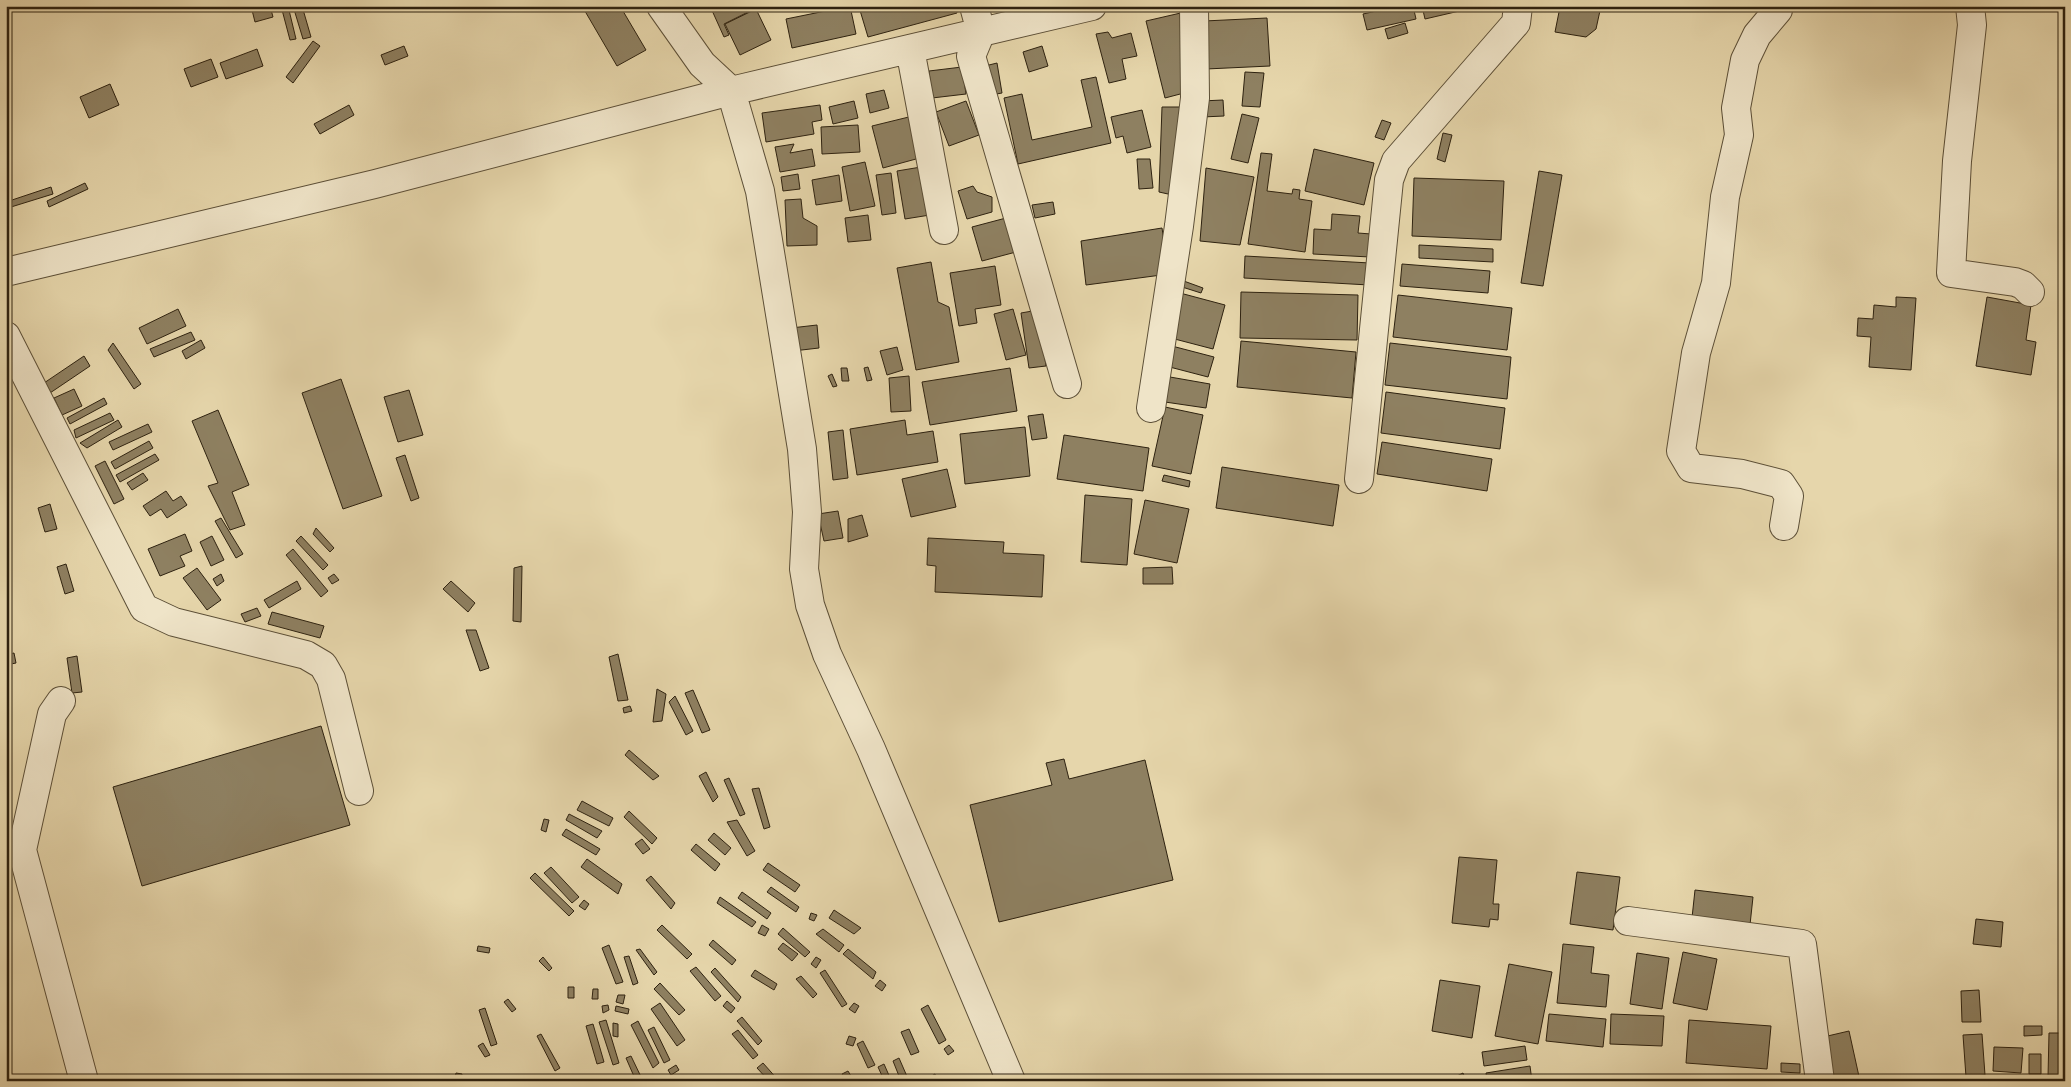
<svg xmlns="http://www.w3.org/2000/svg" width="2071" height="1087" viewBox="0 0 2071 1087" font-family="Vollkorn,serif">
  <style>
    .building { fill: #8e8061; stroke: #2e2210 }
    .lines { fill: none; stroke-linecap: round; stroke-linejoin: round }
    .minor-casing { stroke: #5c4f37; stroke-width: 30 }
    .minor { stroke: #efe4c8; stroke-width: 28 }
  </style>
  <rect width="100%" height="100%" fill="#e6d6ab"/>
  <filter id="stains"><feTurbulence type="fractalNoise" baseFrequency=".004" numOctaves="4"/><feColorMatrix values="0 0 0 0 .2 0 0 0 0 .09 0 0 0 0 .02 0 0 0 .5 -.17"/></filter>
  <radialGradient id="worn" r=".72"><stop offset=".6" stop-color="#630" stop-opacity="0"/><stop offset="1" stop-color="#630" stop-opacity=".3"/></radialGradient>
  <!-- building -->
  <path class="building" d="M 251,6 L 270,6 L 273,17 L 255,22 Z
    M 281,6 L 288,6 L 296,39 L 290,40 Z
    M 293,6 L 302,6 L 311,37 L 303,39 Z
    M 582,6 L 620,6 L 646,50 L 617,66 Z
    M 710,6 L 753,6 L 752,10 L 724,24 L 729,35 L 724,37 Z
    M 783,6 L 811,6 L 806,9 Z
    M 850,6 L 856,34 L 792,48 L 786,19 Z
    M 955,6 L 957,13 L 868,37 L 859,7 Z
    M 1399,6 L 1413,6 L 1416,19 L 1367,30 L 1363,14 Z
    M 1422,6 L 1481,6 L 1425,19 Z
    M 1585,6 L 1601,6 L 1596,29 L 1586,37 L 1555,32 L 1560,7 L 1584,11 Z
    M 756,9 L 771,40 L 740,55 L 725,24 Z
    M 1185,12 L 1184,93 L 1165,98 L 1146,21 Z
    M 1267,18 L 1270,66 L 1206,69 L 1204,21 Z
    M 1405,23 L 1408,33 L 1388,39 L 1385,29 Z
    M 1108,32 L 1112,38 L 1131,33 L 1137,56 L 1122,59 L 1126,79 L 1109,83 L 1096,34 Z
    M 313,41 L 320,46 L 293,83 L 286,77 Z
    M 404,46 L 408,56 L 385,65 L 381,55 Z
    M 1042,46 L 1048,66 L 1029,72 L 1023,52 Z
    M 257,49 L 263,66 L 226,79 L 220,63 Z
    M 211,59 L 218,77 L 191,87 L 184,69 Z
    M 997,63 L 1002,93 L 991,95 L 985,66 Z
    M 962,67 L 966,94 L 932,98 L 929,71 Z
    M 1245,72 L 1264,73 L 1260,107 L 1242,106 Z
    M 1096,77 L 1111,143 L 1018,164 L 1004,98 L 1022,94 L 1032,140 L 1092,127 L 1081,80 Z
    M 110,84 L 119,105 L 89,118 L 80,97 Z
    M 884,90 L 889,108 L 870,113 L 866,94 Z
    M 1223,100 L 1224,116 L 1202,117 L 1201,101 Z
    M 854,101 L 858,118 L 833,124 L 829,107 Z
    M 966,101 L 979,135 L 949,146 L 936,112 Z
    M 349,105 L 354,115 L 320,134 L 314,124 Z
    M 820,105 L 822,120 L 812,122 L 814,134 L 766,142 L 762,113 Z
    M 1162,107 L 1186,107 L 1177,196 L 1159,192 Z
    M 1142,110 L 1151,147 L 1127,153 L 1123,136 L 1116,138 L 1111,117 Z
    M 1242,114 L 1259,118 L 1248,163 L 1231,159 Z
    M 917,115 L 927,156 L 883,168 L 872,126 Z
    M 1382,120 L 1391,123 L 1384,140 L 1375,137 Z
    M 858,125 L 860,152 L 822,154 L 821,127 Z
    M 1443,133 L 1452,135 L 1445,162 L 1437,159 Z
    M 794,144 L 790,153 L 812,149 L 815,166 L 780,172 L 775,147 Z
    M 1314,149 L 1374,163 L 1364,205 L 1305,191 Z
    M 1261,153 L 1272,154 L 1267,191 L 1292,194 L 1293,189 L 1300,190 L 1299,199 L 1312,201 L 1305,252 L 1248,244 Z
    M 1137,159 L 1150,159 L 1153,188 L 1139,189 Z
    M 865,162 L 875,206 L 850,211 L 842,167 Z
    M 921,167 L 930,215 L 905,219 L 897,171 Z
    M 1206,168 L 1254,177 L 1240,245 L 1200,241 Z
    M 1539,171 L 1562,175 L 1543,286 L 1521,283 Z
    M 891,173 L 896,213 L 882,215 L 876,175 Z
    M 798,174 L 800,189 L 783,191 L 781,177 Z
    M 839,175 L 842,201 L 816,205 L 812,180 Z
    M 1414,178 L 1504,181 L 1501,240 L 1412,236 Z
    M 85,183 L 88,189 L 49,207 L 47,201 Z
    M 973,186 L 977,192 L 992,197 L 992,212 L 967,219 L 958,191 Z
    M 51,187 L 53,194 L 11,207 L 12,200 Z
    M 801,199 L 803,218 L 817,226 L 817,245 L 787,246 L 785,200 Z
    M 1053,202 L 1055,214 L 1035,218 L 1032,205 Z
    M 1332,214 L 1360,216 L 1358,233 L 1371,234 L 1370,257 L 1313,254 L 1314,229 L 1331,230 Z
    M 868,215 L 871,240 L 848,242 L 845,218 Z
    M 1006,218 L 1016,252 L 982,261 L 972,227 Z
    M 1162,228 L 1169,274 L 1086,285 L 1081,241 Z
    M 1419,245 L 1493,249 L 1493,262 L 1419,258 Z
    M 1245,256 L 1370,263 L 1369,285 L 1244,278 Z
    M 931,262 L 938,302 L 949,307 L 959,362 L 916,370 L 897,268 Z
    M 1402,264 L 1490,271 L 1488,293 L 1400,286 Z
    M 995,266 L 1001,305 L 975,309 L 977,323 L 959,326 L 950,273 Z
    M 1181,280 L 1203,288 L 1201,293 L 1179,286 Z
    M 1241,292 L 1358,295 L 1357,340 L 1240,338 Z
    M 1180,293 L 1225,305 L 1213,349 L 1167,337 Z
    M 1398,295 L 1512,308 L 1507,350 L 1393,337 Z
    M 1896,297 L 1916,298 L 1911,370 L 1869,367 L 1871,337 L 1857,336 L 1858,318 L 1873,319 L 1874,305 L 1896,307 Z
    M 1987,297 L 2031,305 L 2026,340 L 2036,342 L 2031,375 L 1976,366 Z
    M 178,309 L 186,326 L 147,344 L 139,328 Z
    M 1013,309 L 1026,355 L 1006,360 L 994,314 Z
    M 1038,310 L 1046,366 L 1029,368 L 1021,313 Z
    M 817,325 L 819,348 L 793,351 L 791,328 Z
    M 191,332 L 195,340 L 154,357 L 150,349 Z
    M 201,340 L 205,348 L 186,359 L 182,351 Z
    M 1241,341 L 1356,352 L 1352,398 L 1237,387 Z
    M 113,343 L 141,384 L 134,389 L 108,350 Z
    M 1390,343 L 1511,357 L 1507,399 L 1385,385 Z
    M 1168,345 L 1214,357 L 1208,377 L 1162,365 Z
    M 897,347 L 903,370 L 887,375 L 880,351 Z
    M 84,356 L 90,366 L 50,393 L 44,383 Z
    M 868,367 L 872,380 L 867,381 L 864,368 Z
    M 841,368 L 847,368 L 849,381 L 842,381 Z
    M 1010,368 L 1017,411 L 930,425 L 922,382 Z
    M 832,374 L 837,386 L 833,387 L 828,376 Z
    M 909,376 L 911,411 L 891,412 L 889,378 Z
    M 1170,377 L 1210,384 L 1206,408 L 1165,402 Z
    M 341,379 L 382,496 L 343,509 L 302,393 Z
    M 74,389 L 82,406 L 62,415 L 54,398 Z
    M 409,390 L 423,435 L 398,442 L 384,397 Z
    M 1386,392 L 1505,408 L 1500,449 L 1381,433 Z
    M 104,398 L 107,404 L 70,424 L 67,418 Z
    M 1165,407 L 1203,415 L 1191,474 L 1152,466 Z
    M 218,410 L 249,485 L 232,492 L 245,525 L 230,530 L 208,486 L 218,483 L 192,421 Z
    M 110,413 L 114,420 L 76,438 L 74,430 Z
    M 1043,414 L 1047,438 L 1032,440 L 1028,416 Z
    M 118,420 L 122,427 L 87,448 L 80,443 Z
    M 905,420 L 907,435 L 933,431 L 938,462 L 857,475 L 850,429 Z
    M 148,424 L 152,432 L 113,450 L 109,442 Z
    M 1025,427 L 1030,476 L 965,484 L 960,434 Z
    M 843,430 L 848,478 L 833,480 L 828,432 Z
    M 1064,435 L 1149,448 L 1143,491 L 1057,479 Z
    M 149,441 L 153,448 L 115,469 L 111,462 Z
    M 1382,442 L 1492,459 L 1487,491 L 1377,474 Z
    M 155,454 L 159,460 L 120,482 L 116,475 Z
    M 405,455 L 419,498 L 411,501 L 396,458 Z
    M 105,461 L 124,499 L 114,504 L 95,466 Z
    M 1222,467 L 1339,485 L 1333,526 L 1216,508 Z
    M 947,469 L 956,507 L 911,517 L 902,479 Z
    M 143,473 L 148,480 L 132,490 L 127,483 Z
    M 1164,475 L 1190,481 L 1189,487 L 1162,481 Z
    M 166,491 L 173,501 L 181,496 L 187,505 L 167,518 L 161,509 L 150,516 L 143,506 Z
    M 1085,495 L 1132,499 L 1127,565 L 1081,562 Z
    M 1145,500 L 1189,509 L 1177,563 L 1134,554 Z
    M 50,504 L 57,529 L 45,532 L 38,508 Z
    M 838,511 L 843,538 L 824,541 L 818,514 Z
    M 862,515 L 868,536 L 848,542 L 848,519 Z
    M 221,518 L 243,554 L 236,558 L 215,521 Z
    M 316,528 L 334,548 L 330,552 L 313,534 Z
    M 185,534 L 192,551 L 180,556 L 185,566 L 160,576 L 148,549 Z
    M 212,536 L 224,560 L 211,566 L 200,542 Z
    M 301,536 L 328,565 L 323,570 L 296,541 Z
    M 928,538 L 1004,542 L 1003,553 L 1044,555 L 1042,597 L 935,592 L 936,566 L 927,565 Z
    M 293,549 L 328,591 L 321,597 L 286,555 Z
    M 66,564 L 74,591 L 65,594 L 57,567 Z
    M 522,566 L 521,622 L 513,621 L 514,568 Z
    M 1172,567 L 1173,584 L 1143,584 L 1143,568 Z
    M 197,568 L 221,600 L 207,610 L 183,578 Z
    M 221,574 L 224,581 L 217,586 L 213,579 Z
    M 334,574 L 339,580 L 332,584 L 328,578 Z
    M 297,581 L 301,589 L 269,608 L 264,600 Z
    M 451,581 L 475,603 L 468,612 L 443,589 Z
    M 257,608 L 261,616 L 245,622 L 241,614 Z
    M 272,612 L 324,626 L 320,638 L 268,624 Z
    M 466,630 L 476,630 L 489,668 L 480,671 Z
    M 14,653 L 16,663 L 6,665 L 6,655 Z
    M 618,654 L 628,700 L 618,701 L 609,657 Z
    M 77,656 L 82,692 L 72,693 L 67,658 Z
    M 657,689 L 666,694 L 662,721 L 653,722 Z
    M 693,690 L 710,730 L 702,733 L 685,693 Z
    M 675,696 L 693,731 L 686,735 L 669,702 Z
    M 630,706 L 632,711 L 624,713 L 623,708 Z
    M 321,726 L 350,825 L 142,886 L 113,787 Z
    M 629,750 L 659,776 L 653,780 L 636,765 L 625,755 Z
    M 1064,759 L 1069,779 L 1145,760 L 1173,880 L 999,922 L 970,805 L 1052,785 L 1046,763 Z
    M 706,772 L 718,797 L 713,802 L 699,776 Z
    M 729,778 L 745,814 L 740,816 L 724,780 Z
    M 759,788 L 770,827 L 764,829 L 752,789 Z
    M 582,801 L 613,818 L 609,826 L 577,810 Z
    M 629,811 L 657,838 L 652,844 L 624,817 Z
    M 569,814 L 602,831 L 597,838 L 566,820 Z
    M 544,819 L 549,820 L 546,832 L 541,830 Z
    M 737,820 L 755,851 L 747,856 L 727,822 Z
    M 566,829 L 600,849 L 596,855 L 562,835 Z
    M 714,833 L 731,848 L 725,855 L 708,840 Z
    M 642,839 L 650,849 L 643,854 L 635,844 Z
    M 696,844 L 720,864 L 715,871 L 691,850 Z
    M 1459,857 L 1497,860 L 1493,904 L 1499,904 L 1498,920 L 1490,919 L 1489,927 L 1452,923 Z
    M 587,859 L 622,884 L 618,894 L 581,867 Z
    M 768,863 L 800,885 L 795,892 L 763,870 Z
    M 551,867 L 579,897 L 572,903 L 544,873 Z
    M 1577,872 L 1620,877 L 1613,930 L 1570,924 Z
    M 535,873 L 574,911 L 569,916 L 530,878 Z
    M 651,876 L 675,903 L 671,909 L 646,880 Z
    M 771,887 L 799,907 L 796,912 L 767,892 Z
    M 1695,890 L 1753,897 L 1749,934 L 1691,927 Z
    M 742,892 L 771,913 L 767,919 L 738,898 Z
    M 720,897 L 756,922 L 752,927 L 717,903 Z
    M 584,900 L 589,904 L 585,910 L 579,906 Z
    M 834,910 L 861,928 L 854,934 L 829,918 Z
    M 811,913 L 817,915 L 814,921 L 809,919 Z
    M 1976,919 L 2003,922 L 2001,947 L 1973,944 Z
    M 662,925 L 692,954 L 687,959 L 657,930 Z
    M 762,925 L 769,929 L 765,936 L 758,933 Z
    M 783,928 L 810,952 L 805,957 L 778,934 Z
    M 823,929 L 844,945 L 839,952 L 816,934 Z
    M 713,940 L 736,960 L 732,965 L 709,945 Z
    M 783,943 L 798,954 L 792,961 L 778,949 Z
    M 1563,944 L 1594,947 L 1591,973 L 1609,975 L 1606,1007 L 1557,1003 Z
    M 609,945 L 623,982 L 616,984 L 602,948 Z
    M 478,946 L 490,948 L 489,953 L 477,951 Z
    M 640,949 L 657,972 L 654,975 L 636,950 Z
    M 848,949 L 876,972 L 873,979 L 843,954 Z
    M 1683,952 L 1717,959 L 1707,1010 L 1673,1003 Z
    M 1637,953 L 1669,958 L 1662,1009 L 1630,1004 Z
    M 629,956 L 638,983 L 633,985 L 624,957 Z
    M 543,957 L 552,968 L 549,971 L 539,961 Z
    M 816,957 L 821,960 L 816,968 L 811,964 Z
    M 1509,964 L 1552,972 L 1538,1044 L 1495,1036 Z
    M 696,967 L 721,996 L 715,1001 L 690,971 Z
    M 715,968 L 741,997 L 738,1002 L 711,972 Z
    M 755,970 L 777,984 L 774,990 L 751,976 Z
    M 825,970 L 847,1004 L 842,1007 L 820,973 Z
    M 801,976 L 817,994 L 813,998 L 796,979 Z
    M 880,980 L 886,985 L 882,991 L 875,986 Z
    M 1440,980 L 1480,986 L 1472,1038 L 1432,1031 Z
    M 660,983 L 685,1010 L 679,1015 L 654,989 Z
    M 568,987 L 574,987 L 574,998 L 568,998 Z
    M 593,989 L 598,989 L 598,999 L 592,999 Z
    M 1979,990 L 1981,1022 L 1962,1022 L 1961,991 Z
    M 618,995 L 625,995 L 623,1004 L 616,1002 Z
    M 508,999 L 516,1009 L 512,1012 L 504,1002 Z
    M 727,1001 L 735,1008 L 731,1013 L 723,1006 Z
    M 660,1003 L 685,1040 L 677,1046 L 651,1009 Z
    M 854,1003 L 859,1006 L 855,1013 L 849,1009 Z
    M 608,1005 L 609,1010 L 603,1013 L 602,1006 Z
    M 928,1005 L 946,1040 L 939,1044 L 921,1009 Z
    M 616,1006 L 629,1009 L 628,1014 L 615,1011 Z
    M 485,1008 L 497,1044 L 491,1046 L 479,1010 Z
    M 1549,1014 L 1606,1019 L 1603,1047 L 1546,1041 Z
    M 1611,1014 L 1664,1016 L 1662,1046 L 1610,1044 Z
    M 742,1017 L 762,1041 L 758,1045 L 737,1021 Z
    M 606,1020 L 619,1063 L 613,1065 L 599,1022 Z
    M 1689,1020 L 1771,1026 L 1767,1069 L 1686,1063 Z
    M 638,1021 L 659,1063 L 653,1068 L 631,1025 Z
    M 613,1023 L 618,1024 L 618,1037 L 613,1036 Z
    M 593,1024 L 604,1062 L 597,1064 L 586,1026 Z
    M 2024,1026 L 2042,1026 L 2042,1035 L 2024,1036 Z
    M 654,1027 L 670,1060 L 664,1063 L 648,1030 Z
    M 909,1029 L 919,1052 L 911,1055 L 901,1032 Z
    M 738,1030 L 758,1055 L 753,1059 L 732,1034 Z
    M 1849,1031 L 1860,1081 L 1828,1081 L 1819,1038 Z
    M 2049,1033 L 2065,1033 L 2065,1078 L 2048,1077 Z
    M 541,1034 L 560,1068 L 555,1071 L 537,1036 Z
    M 1982,1034 L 1985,1075 L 1966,1077 L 1963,1035 Z
    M 849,1036 L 856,1038 L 853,1046 L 846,1044 Z
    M 863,1041 L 875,1065 L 868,1068 L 857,1044 Z
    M 483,1043 L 490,1055 L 485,1057 L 478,1046 Z
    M 949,1045 L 954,1051 L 948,1055 L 944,1049 Z
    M 1525,1046 L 1527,1060 L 1484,1066 L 1482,1052 Z
    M 1994,1047 L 2023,1048 L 2021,1073 L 1993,1071 Z
    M 2029,1054 L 2041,1054 L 2041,1074 L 2029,1074 Z
    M 631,1056 L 643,1081 L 636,1081 L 626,1058 Z
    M 899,1058 L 909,1081 L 901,1081 L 893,1061 Z
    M 763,1063 L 779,1081 L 769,1081 L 757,1068 Z
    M 1781,1063 L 1800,1064 L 1800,1073 L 1781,1072 Z
    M 884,1064 L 891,1080 L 892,1081 L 884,1081 L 883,1078 L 878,1067 Z
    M 676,1065 L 679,1070 L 671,1075 L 668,1070 Z
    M 1530,1066 L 1532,1081 L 1487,1081 L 1486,1073 Z
    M 848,1071 L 854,1081 L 847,1081 L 842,1074 Z
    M 456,1073 L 462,1074 L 461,1081 L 454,1081 Z
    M 1463,1073 L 1466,1081 L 1452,1081 L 1451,1079 Z
    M 935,1074 L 938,1081 L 930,1081 L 928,1078 Z
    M 1761,1076 L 1762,1081 L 1695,1081 L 1695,1078 Z"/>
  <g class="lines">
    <!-- minor casing -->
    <g class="minor-casing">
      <path id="minor" d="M 661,6 L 702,64 L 731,91 L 1092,6
        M 974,6 L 981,32 L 971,56 L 1067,384
        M 1778,6 L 1778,10 L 1757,35 L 1745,60 L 1736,108 L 1739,135 L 1725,197 L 1716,283 L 1696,353 L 1681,451 L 1691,468 L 1742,474 L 1781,484 L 1789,496 L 1784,526
        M 1970,6 L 1972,25 L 1957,161 L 1951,273 L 2015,282 L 2023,285 L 2030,292
        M 910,49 L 944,230
        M 6,272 L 375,184 L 731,91 L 760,191 L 802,449 L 807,512 L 804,569 L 810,605 L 827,654 L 871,749 L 1011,1081
        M 6,336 L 144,608 L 174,622 L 306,655 L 323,665 L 331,679 L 359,791
        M 1151,408 L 1179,226 L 1195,98 L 1194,6
        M 1359,479 L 1389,180 L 1396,161 L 1516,23 L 1518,6
        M 61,701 L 52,714 L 22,850 L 84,1081
        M 1628,921 L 1802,944 L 1820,1081"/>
    </g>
    <!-- minor -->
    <use href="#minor" class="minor"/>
  </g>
  <!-- margin -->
  <rect width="2071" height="1087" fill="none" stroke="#e6d6ab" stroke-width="25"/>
  <rect x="8" y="8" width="2056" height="1072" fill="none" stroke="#2e2210" stroke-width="2.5"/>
  <rect x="12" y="12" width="2046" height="1062" fill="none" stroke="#2e2210"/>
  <rect width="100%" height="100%" filter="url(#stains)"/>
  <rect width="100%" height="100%" fill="url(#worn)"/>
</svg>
